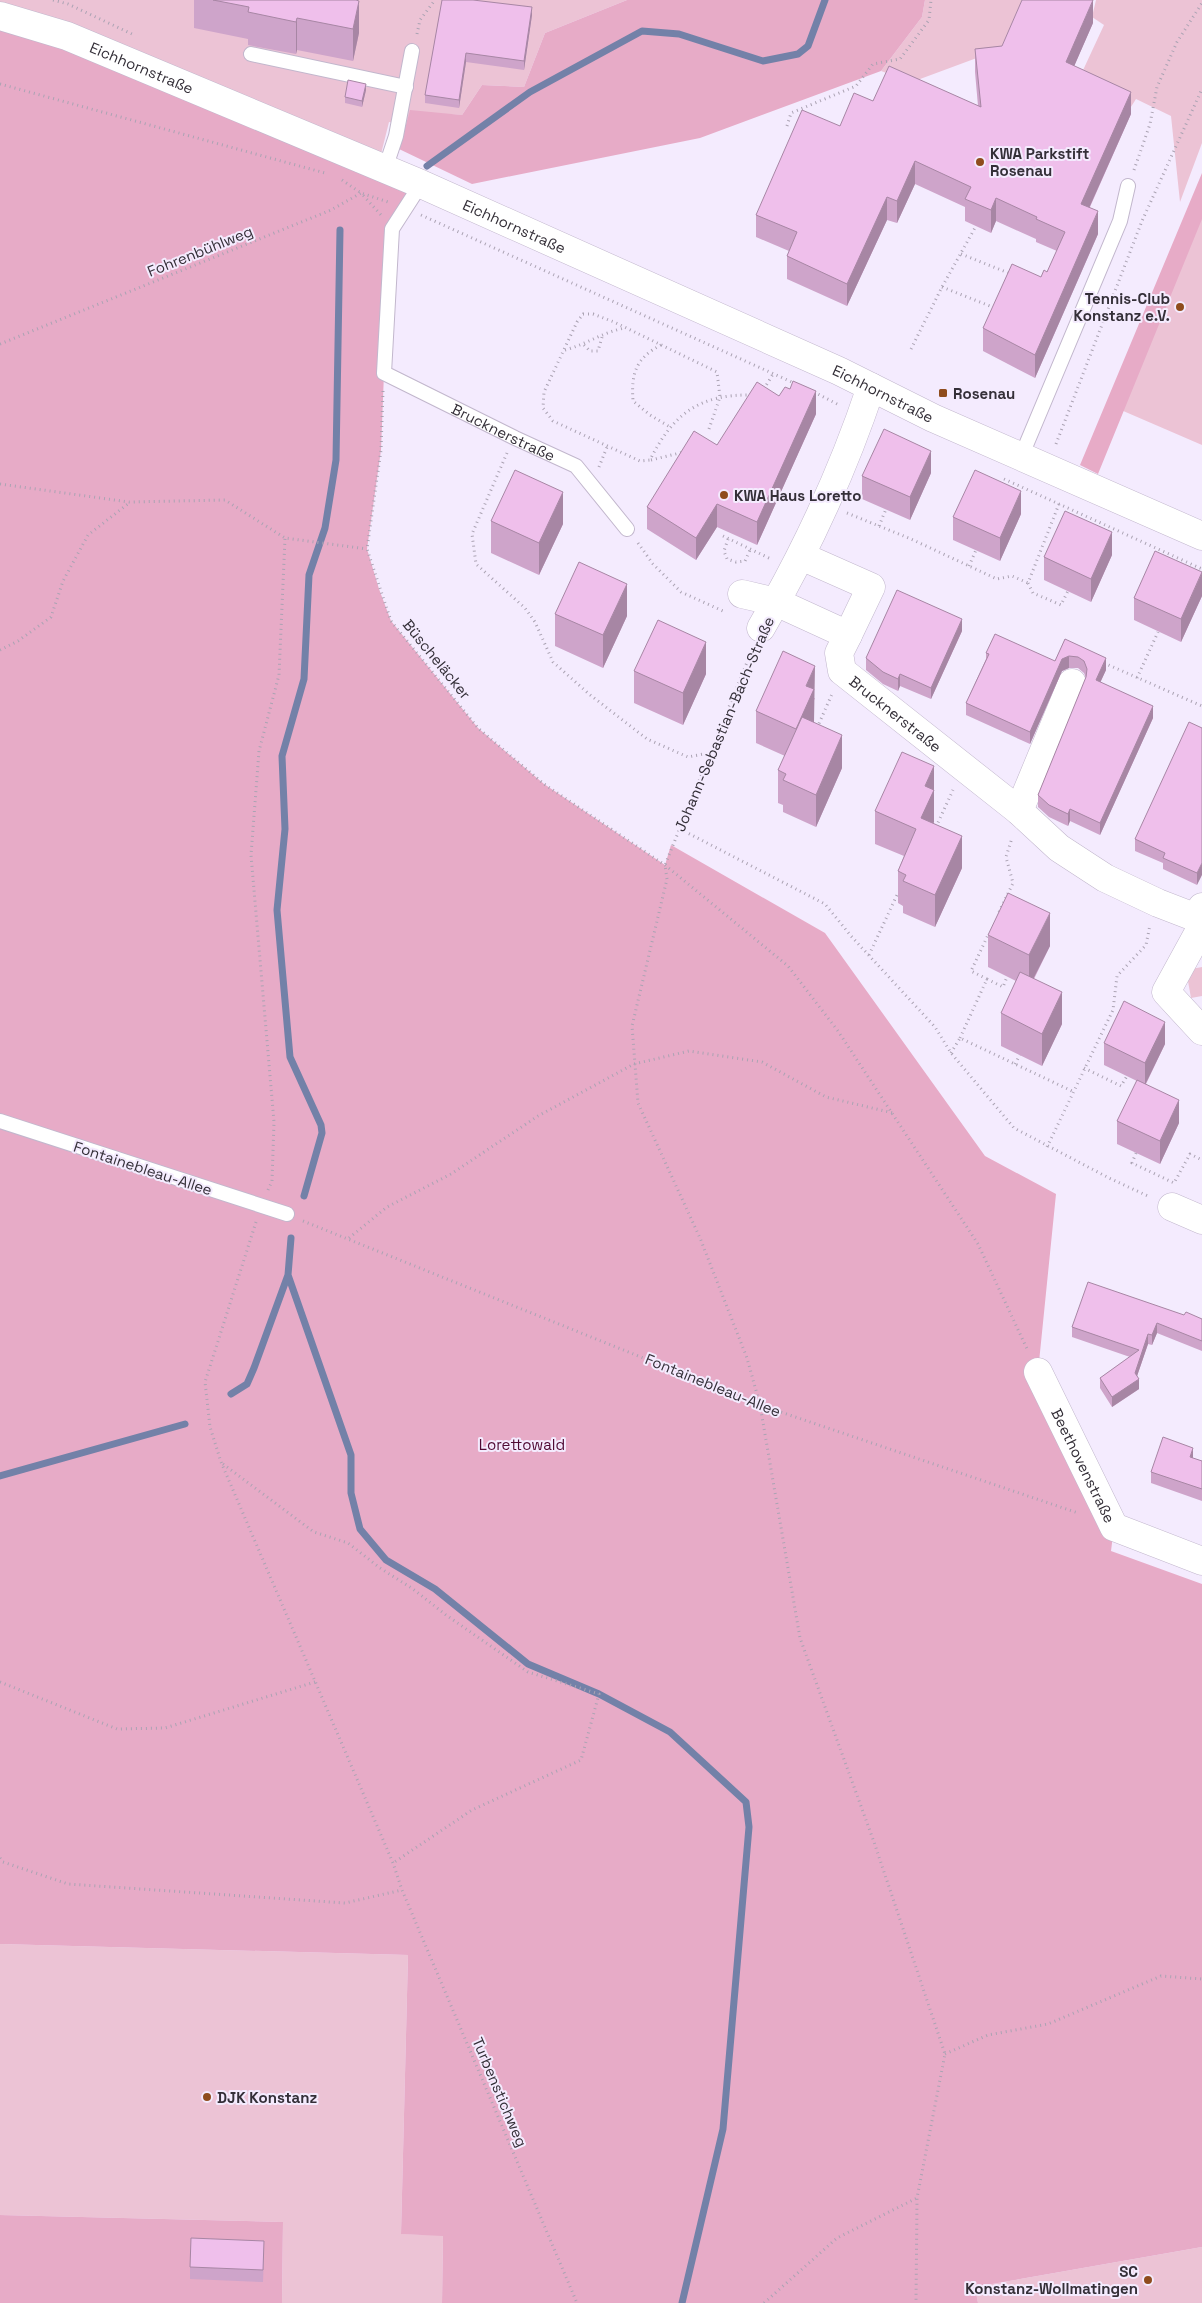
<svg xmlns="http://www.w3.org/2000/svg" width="1202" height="2303" viewBox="0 0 1202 2303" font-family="'Space Grotesk',sans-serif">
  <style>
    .green { fill: #ecc3d5 }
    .forest { fill: #e7abc7 }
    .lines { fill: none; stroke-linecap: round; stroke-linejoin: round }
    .stream { stroke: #7381a8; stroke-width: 7 }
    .lane-casing { stroke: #c2b7cd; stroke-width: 16 }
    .street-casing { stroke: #c2b7cd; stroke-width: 29 }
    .path { stroke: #aba3b3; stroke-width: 3; stroke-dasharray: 1 4; stroke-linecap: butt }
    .lane { stroke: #fff; stroke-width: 14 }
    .street { stroke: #fff; stroke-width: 28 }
    .wall { fill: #cea4ca }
    .shaded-wall { fill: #a786a4 }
    .building { fill: #efbfeb; stroke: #a786a4 }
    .poi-dot { fill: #8f4c1d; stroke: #f4ebfe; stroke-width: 2 }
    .labels { text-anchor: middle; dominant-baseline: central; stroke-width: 4; stroke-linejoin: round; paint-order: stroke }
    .street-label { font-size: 15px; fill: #342f38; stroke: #f4ebfe }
    .poi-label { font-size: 15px; font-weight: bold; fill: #342f38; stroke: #f4ebfe; text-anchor: start }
    .park-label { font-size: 15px; fill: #500a34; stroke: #f4ebfe }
  </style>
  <rect width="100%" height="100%" fill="#f4ebfe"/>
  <!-- green -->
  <path class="green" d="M 0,0 L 627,0 L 545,33 L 524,87 L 482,85 L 462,115 L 410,112 L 406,125 L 389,122 L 378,166 L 0,16 Z
    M 925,0 L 1022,0 L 1001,49 L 912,82 L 881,71 L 922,17 Z
    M 1096,0 L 1202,0 L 1202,143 L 1180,202 L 1171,116 L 1136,99 L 1129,110 L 1078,81 L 1104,25 L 1092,17 Z
    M 1202,206 L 1202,445 L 1114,407 Z
    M 1202,967 L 1202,996 L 1191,998 L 1186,970 Z
    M 0,1944 L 408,1955 L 401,2234 L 443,2235 L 442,2303 L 282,2303 L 283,2222 L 0,2215 Z
    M 1202,2247 L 1202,2303 L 978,2303 L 975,2287 Z"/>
  <!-- forest -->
  <path class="forest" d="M 627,0 L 925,0 L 922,17 L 881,71 L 700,138 L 472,184 L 399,149 L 410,110 L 462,115 L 482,85 L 524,87 L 545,33 Z
    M 0,16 L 421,184 L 400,216 L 384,373 L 381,450 L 367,549 L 379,589 L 391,621 L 478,728 L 544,784 L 665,865 L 671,845 L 825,933 L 985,1156 L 1056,1194 L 1038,1372 L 1114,1527 L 1111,1551 L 1202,1584 L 1202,2247 L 975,2287 L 978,2303 L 442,2303 L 443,2236 L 401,2234 L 408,1955 L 0,1944 Z
    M 1202,173 L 1202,219 L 1098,474 L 1080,465 Z
    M 0,2215 L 283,2222 L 282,2303 L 0,2303 Z"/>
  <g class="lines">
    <!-- stream -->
    <path class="stream" d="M 427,166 L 530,92 L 642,31 L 679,34 L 763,61 L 798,54 L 808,46 L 825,0
      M 304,1196 L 322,1133 L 321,1125 L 290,1057 L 277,910 L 285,829 L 282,756 L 304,679 L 309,575 L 325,528 L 336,460 L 340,230
      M 288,1275 L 351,1455 L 351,1493 L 360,1529 L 386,1560 L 435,1589 L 528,1664 L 599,1694 L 670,1732 L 746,1802 L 749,1827 L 723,2129 L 682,2303
      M 231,1394 L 247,1384 L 254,1368 L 288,1275 L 291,1238
      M 0,1476 L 185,1424"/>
    <!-- lane casing -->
    <g class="lane-casing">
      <g id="lane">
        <path d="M 251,54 L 406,87"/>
        <path d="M 385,169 L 396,136 L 412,51"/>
        <path id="s1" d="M 421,184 L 392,229 L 384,373 L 515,438 L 576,466 L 627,529"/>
        <path d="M 1021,457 L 1120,221 L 1128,186"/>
        <path d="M 0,1121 L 287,1214"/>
      </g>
    </g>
    <!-- street casing -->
    <g class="street-casing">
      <g id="street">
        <path id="s2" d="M 0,16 L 67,36 L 421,184 L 839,371 L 933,418 L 1202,536"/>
        <path d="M 801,556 L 871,587 L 848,635"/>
        <path id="s3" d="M 742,594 L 776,602 L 848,635 L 839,653 L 842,671 L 1019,811 L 1059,848 L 1105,878 L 1158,903 L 1202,920"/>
        <path d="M 761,628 C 806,551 843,471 871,387"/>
        <path d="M 1019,811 L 1072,683"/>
        <path d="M 1202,907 L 1197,917 L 1200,930 L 1166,992 L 1202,1031"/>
        <path d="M 1172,1207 L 1202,1220"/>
        <path id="s4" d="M 1038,1372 L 1114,1527 L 1202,1561"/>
      </g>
    </g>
    <!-- path -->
    <path class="path" d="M 53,0 L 68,4 L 132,34
      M 417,34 L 420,20 L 435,0
      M 0,84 L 325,173
      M 787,126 L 791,113 L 856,86 L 873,64 L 900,59 L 929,20 L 931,0
      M 1134,170 L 1150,124 L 1157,87 L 1177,42 L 1202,3
      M 342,180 L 361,193 L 388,202
      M 421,215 L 794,383
      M 961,254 L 1011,274
      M 942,287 L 995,308
      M 0,344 L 331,210 L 361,193 L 381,215
      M 584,345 L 590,351 L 598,351 L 602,337
      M 661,345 C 636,358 631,373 633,401 L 650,415 L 670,427
      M 911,349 L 942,287 L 976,226
      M 565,350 C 587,344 603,332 625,328
      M 764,389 L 773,374
      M 383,391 L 381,450 L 367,549 L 391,621 L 478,728 L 544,784 L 665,865 L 788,966 L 838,1031 L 978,1244 L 1028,1351
      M 814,392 L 839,405
      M 709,429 L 720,397 L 717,372 L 614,322 L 593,314 L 583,314 L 577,322 L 544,392 L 543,408 L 553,421 L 640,461 L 650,460 C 673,414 699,394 752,395
      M 1056,444 L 1142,221 L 1202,89
      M 507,453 L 472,534 L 476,564 L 525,608 L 535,622 L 553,662 L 589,694 L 647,739 L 688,757 L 709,753
      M 651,460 L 684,452
      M 599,467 L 607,447
      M 1004,479 L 1202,569
      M 0,484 L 129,502 L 225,500 L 285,538 L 367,549
      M 1059,504 L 1028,583 L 1033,593 L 1061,605 L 1068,591
      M 847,513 L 911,539 L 997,579 L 1012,576 L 1028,583
      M 879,526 L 886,509
      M 723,536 L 771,559
      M 728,539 L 724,551 L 727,559 L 736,562 L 745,561 L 750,550
      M 638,543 L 653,564 L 681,592 L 723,611
      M 969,566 L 976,550
      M 0,650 L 18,641 L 51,617 L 63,581 L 88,535 L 129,503
      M 752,650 L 665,865 L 667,879 L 632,1026 L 638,1103 L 700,1238 L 747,1358 L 760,1405 L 800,1638 L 874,1842 L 945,2054 L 917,2198 L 916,2303
      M 1104,663 L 1202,706
      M 1137,678 L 1158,632
      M 817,728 L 832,694
      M 936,827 L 953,790
      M 680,829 L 825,904 L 851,936 L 935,1027 L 951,1053 L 1014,1128 L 1109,1178 L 1150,1197
      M 999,912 L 1013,883 L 1006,857 L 1012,838
      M 869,955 L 897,895
      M 987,979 L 971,971 L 989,933
      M 960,1038 L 987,979 L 1003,987 L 1007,977
      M 951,1053 L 960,1038 L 1072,1091
      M 1015,1064 L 1020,1055
      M 1084,1068 L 1121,1086 L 1127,1076
      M 1047,1147 L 1113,1010 L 1117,976 L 1146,945 L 1150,925
      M 1136,1153 L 1132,1163 L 1174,1183 L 1190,1154 L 1202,1160
      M 268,1190 L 272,1181 L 274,1122 L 251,855 L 259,751 L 279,675 L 285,538
      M 303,1221 L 760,1405 L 1078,1513
      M 256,1222 L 205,1382 L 210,1427 L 221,1462 L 393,1863 L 402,1890 L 577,2303
      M 349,1238 L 387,1207 L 451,1174 L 538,1116 L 634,1064 L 689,1051 L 762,1062 L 826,1097 L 893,1113
      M 223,1464 L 314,1532 L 348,1543 L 380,1568 L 413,1589 L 446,1615 L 528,1672 L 599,1694 L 581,1760 L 472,1810 L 393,1863
      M 0,1682 L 117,1729 L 165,1728 L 315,1682
      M 0,1858 L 3,1862 L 68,1884 L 345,1903 L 402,1890
      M 945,2054 L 988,2035 L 1048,2024 L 1161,1976 L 1202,1979
      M 764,2303 L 837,2238 L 917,2198"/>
    <!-- lane -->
    <use href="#lane" class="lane"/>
    <!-- street -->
    <use href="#street" class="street"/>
  </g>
  <!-- wall -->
  <path class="wall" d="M 194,0 L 356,0 L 359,33 L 353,61 L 297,50 L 296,54 L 248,45 L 248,39 L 194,28 Z
    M 442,0 L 532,15 L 524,70 L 466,62 L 459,108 L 425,103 L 425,95 Z
    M 1093,23 L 1074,66 L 1131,114 L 1090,207 L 1098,234 L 1035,378 L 983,351 L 983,328 L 1047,272 L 1057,251 L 1036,242 L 1036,239 L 996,221 L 991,233 L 965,221 L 965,207 L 915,184 L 897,223 L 887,220 L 847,306 L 787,279 L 787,256 L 789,251 L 756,237 L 756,215 L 840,126 L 873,101 L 978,106 L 975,72 L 975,49 L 1002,46 Z
    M 366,90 L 362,107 L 345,103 L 345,97 Z
    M 779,396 L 816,414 L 757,545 L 717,527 L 696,560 L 647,529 L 647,507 L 717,445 Z
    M 931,473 L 910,520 L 862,499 L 862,476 Z
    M 1021,514 L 1000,561 L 953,540 L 953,517 Z
    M 491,521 L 563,524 L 539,575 L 491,553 Z
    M 1112,555 L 1091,602 L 1044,580 L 1044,557 Z
    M 1202,572 L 1202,596 L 1181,642 L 1134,620 L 1134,598 Z
    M 555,614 L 627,616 L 603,668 L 555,646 Z
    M 962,631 L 931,699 L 900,686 L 898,691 L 883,684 L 866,670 L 866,658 Z
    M 1065,639 L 1106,670 L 1100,682 L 1153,718 L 1100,835 L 1070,821 L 1068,826 L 1049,817 L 1038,807 L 1038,795 L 1086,678 L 1084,673 L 1078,668 L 1069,668 L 1062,671 L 1030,744 L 966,715 L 966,703 L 986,659 L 986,653 L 1055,661 Z
    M 634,671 L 706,674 L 683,725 L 634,703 Z
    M 815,698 L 814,700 L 814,723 L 842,768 L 816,827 L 783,812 L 783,805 L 778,803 L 778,770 L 785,756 L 756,743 L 756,711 Z
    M 1202,728 L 1197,885 L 1163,869 L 1163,863 L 1135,851 L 1135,839 Z
    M 875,811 L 934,822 L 933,823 L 962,868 L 935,927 L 903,913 L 903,906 L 898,903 L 898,871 L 904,856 L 875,844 Z
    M 988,935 L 1050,946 L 1034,979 L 1062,1024 L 1042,1066 L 1001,1046 L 1001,1013 L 1016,981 L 988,967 Z
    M 1104,1043 L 1165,1044 L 1146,1084 L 1179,1123 L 1160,1164 L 1117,1144 L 1117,1121 L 1137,1081 L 1104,1065 Z
    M 1184,1315 L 1202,1319 L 1202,1351 L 1157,1333 L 1152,1345 L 1148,1344 L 1137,1376 L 1139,1389 L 1112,1407 L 1100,1388 L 1100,1378 L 1130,1357 L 1072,1337 L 1072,1327 Z
    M 1193,1458 L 1202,1461 L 1202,1501 L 1151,1483 L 1151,1472 Z
    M 264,2253 L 263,2282 L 190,2279 L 190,2267 Z"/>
  <!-- shaded-wall -->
  <path class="shaded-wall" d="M 1093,0 L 1093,23 L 1066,85 L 1066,62 Z
    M 359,1 L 359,33 L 353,61 L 353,29 Z
    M 532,7 L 532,15 L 524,70 L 524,61 Z
    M 297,18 L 297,50 L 296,54 L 296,22 Z
    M 466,53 L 466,62 L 459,108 L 459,100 Z
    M 366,84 L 366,90 L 362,107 L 362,101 Z
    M 1131,92 L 1131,114 L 1081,226 L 1081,204 Z
    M 915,161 L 915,184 L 897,223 L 897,201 Z
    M 887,197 L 887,220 L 847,306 L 847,284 Z
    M 996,198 L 996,221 L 991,233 L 991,210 Z
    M 1098,211 L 1098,234 L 1035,378 L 1035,355 Z
    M 816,391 L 816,414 L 757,545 L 757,522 Z
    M 931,451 L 931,473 L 910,520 L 910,497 Z
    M 1021,491 L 1021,514 L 1000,561 L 1000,538 Z
    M 563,492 L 563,524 L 539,575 L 539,543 Z
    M 717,504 L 717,527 L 696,560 L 696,538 Z
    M 1112,532 L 1112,555 L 1091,602 L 1091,579 Z
    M 1202,573 L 1202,596 L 1181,642 L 1181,619 Z
    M 627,584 L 627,616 L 603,668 L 603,635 Z
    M 962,619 L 962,631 L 931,699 L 931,688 Z
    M 706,642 L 706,674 L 683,725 L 683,693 Z
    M 1069,656 L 1069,668 L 1062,671 L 1030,744 L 1030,732 L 1062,659 Z
    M 1106,658 L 1106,670 L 1096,692 L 1096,680 Z
    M 815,666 L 814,722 L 796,761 L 806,686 Z
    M 900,674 L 900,686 L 898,691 L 898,679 Z
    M 1153,706 L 1153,718 L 1100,835 L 1100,823 Z
    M 842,735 L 842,768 L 816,827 L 816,795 Z
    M 934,766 L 934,822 L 921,850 L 921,818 L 925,786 Z
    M 1070,809 L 1070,821 L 1068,826 L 1068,814 Z
    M 962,836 L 962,868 L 935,927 L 935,895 Z
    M 1202,863 L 1202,875 L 1197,885 L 1197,873 Z
    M 1050,913 L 1050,946 L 1029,987 L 1029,955 Z
    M 1062,992 L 1062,1024 L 1042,1066 L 1042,1034 Z
    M 1165,1022 L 1165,1044 L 1145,1085 L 1145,1063 Z
    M 1179,1100 L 1179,1123 L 1160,1164 L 1160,1141 Z
    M 1157,1323 L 1157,1333 L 1152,1345 L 1152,1335 Z
    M 1148,1334 L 1148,1344 L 1135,1382 L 1139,1379 L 1139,1389 L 1112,1407 L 1112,1397 L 1135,1373 Z
    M 1193,1448 L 1193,1460 L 1190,1457 Z"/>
  <!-- building -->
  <path class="building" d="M 213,0 L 356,0 L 359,1 L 353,29 L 297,18 L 296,22 L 248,12 L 249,7 Z
    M 442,0 L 473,0 L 532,7 L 524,61 L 466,53 L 459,100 L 425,95 Z
    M 1022,0 L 1093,0 L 1066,62 L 1131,92 L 1081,204 L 1098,211 L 1035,355 L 983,328 L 1012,264 L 1041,277 L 1044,270 L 1047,272 L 1065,232 L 1036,219 L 1037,217 L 996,198 L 991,210 L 965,199 L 971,187 L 915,161 L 897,201 L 887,197 L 847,284 L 787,256 L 797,232 L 756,215 L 802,110 L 840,126 L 854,93 L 873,101 L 889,66 L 981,107 L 975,49 L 1002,46 Z
    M 348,80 L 366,84 L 362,101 L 345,97 Z
    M 793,381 L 816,391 L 757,522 L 717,504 L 696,538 L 647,507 L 694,431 L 717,445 L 757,382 L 779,396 L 785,387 L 790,389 Z
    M 884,429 L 931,451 L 910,497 L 862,476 Z
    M 515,470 L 563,492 L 539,543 L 491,521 Z
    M 975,470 L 1021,491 L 1000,538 L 953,517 Z
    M 1065,511 L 1112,532 L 1091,579 L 1044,557 Z
    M 1155,551 L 1202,572 L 1181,619 L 1134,598 Z
    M 579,562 L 627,584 L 603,635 L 555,614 Z
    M 897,590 L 962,619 L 931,688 L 900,674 L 898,679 L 883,672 L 866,658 Z
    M 658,620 L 706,642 L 683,693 L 634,671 Z
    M 995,634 L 1055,661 L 1065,639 L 1106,658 L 1096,680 L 1153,706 L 1100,823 L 1070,809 L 1068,814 L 1049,805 L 1038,795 L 1086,677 L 1087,669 L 1084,661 L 1078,657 L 1069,656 L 1062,659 L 1030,732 L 966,703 L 989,654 L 986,653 Z
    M 783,651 L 815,666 L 806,686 L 814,689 L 796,729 L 756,711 Z
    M 802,717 L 842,735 L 816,795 L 783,780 L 786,774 L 778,770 Z
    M 1189,722 L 1202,728 L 1202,863 L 1197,873 L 1163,858 L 1165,853 L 1135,839 Z
    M 902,752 L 934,766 L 925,786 L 934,790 L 921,818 L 962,836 L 935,895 L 903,881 L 906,875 L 898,871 L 916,829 L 875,811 Z
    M 1008,893 L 1050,913 L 1029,955 L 988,935 Z
    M 1020,972 L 1062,992 L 1042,1034 L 1001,1013 Z
    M 1124,1001 L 1165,1022 L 1145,1063 L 1104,1043 Z
    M 1137,1080 L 1179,1100 L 1160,1141 L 1117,1121 Z
    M 1088,1282 L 1184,1315 L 1186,1312 L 1202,1319 L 1202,1341 L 1157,1323 L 1152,1335 L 1148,1334 L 1135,1373 L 1139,1379 L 1112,1397 L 1100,1378 L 1139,1350 L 1072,1327 Z
    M 1163,1437 L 1193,1448 L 1190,1457 L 1202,1461 L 1202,1489 L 1151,1472 Z
    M 191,2238 L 264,2241 L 263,2270 L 190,2267 Z"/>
  <!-- markers -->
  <g class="poi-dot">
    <circle cx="980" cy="162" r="5"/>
    <circle cx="1180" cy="307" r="5"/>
    <rect x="938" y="388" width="10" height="10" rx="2.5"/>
    <circle cx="724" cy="495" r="5"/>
    <circle cx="207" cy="2097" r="5"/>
    <circle cx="1148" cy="2280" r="5"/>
  </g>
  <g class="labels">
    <!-- street labels -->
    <g class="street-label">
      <text stroke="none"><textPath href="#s2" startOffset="151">Eichhornstraße</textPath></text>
      <text stroke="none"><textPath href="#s2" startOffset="556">Eichhornstraße</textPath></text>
      <text transform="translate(200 251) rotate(-22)">Fohrenbühlweg</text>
      <text stroke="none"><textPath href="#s2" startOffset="961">Eichhornstraße</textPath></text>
      <text stroke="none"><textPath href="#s1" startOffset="331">Brucknerstraße</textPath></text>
      <text transform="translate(437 659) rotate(51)">Büscheläcker</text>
      <text stroke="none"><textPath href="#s3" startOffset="221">Brucknerstraße</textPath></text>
      <text transform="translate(724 724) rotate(-67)">Johann-Sebastian-Bach-Straße</text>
      <text transform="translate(143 1168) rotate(18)">Fontainebleau-Allee</text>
      <text transform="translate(713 1385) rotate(22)">Fontainebleau-Allee</text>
      <text stroke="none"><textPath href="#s4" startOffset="104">Beethovenstraße</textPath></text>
      <text transform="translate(500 2092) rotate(67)">Turbenstichweg</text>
    </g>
    <!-- poi labels -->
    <g class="poi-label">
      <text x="990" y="153">KWA Parkstift<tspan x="990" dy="17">Rosenau</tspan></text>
      <text x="1170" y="298" text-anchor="end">Tennis-Club<tspan x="1170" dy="17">Konstanz e.V.</tspan></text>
      <text x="953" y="393">Rosenau</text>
      <text x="734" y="495">KWA Haus Loretto</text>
      <text x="217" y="2097">DJK Konstanz</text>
      <text x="1138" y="2271" text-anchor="end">SC<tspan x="1138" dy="17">Konstanz-Wollmatingen</tspan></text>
    </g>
    <!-- park labels -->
    <g class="park-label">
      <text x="522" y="1444">Lorettowald</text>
    </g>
  </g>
</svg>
